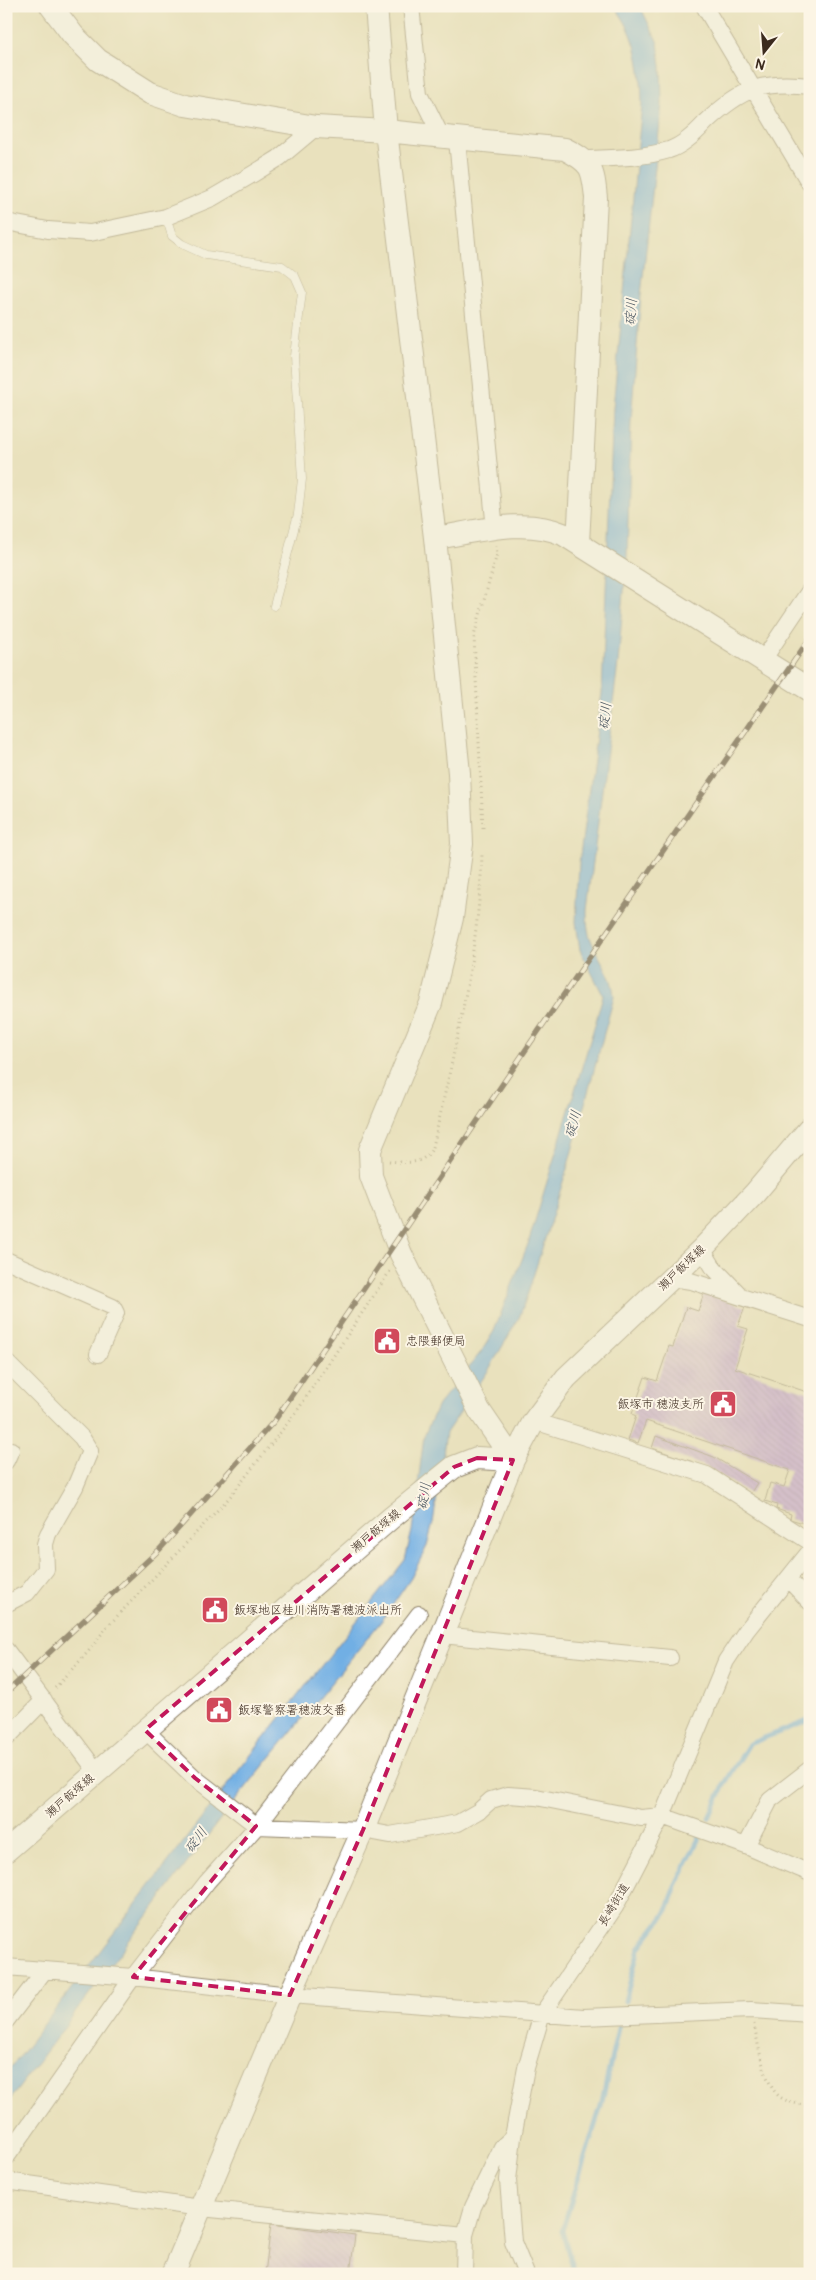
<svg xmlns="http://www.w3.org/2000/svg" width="816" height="2280" viewBox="0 0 816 2280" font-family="Pangolin,'Klee One',sans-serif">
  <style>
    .water { fill: #71afe4; stroke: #566c81 }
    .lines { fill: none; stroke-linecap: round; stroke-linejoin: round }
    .stream { stroke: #71afe4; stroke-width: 5 }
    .building { fill: url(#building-back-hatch) }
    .lane-casing { stroke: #92866e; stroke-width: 9 }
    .street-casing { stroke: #92866e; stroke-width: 18 }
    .secondary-casing { stroke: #92866e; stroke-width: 24 }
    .path { stroke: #92866e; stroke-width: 3; stroke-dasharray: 1 4; stroke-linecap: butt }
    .lane { stroke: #fff; stroke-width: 8 }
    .street { stroke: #fff; stroke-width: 16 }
    .secondary { stroke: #fff; stroke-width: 22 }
    .rail-casing { stroke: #3b2a1e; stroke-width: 5.5 }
    .rail { stroke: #fcf5e5; stroke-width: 4; stroke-dasharray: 11; stroke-linecap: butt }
    .marked { fill: none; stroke: #c2185b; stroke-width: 4; stroke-dasharray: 10 6; stroke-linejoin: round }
    .labels { text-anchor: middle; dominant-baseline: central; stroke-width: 4; stroke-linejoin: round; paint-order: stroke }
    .street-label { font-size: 12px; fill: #3b2a1e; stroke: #fcf5e5 }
    .poi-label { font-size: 12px; fill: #3b2a1e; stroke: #fcf5e5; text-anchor: start }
    .water-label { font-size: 14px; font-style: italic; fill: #4e5963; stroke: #fcf5e5 }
  </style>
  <defs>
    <pattern id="building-back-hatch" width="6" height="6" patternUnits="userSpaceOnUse" patternTransform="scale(1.25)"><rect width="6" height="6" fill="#bb95d8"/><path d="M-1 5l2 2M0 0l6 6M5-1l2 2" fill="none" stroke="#997aaf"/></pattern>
  </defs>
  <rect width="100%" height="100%" fill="#fcf5e5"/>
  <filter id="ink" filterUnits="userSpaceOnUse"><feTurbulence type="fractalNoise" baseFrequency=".02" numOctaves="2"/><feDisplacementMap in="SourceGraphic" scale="10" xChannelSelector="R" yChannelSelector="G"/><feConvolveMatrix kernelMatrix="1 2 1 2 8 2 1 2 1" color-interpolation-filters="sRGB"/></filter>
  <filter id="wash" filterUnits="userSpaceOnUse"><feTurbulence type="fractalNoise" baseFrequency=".0096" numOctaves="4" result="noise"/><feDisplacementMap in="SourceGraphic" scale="20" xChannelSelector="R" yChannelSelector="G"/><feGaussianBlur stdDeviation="1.12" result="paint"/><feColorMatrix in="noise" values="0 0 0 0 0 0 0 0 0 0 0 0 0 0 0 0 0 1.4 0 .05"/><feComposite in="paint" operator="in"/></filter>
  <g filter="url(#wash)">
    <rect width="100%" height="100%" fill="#e9e1bd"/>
    <!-- water -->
    <path class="water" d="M 614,6 L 640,6 L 658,43 L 661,66 L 662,104 L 641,295 L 631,420 L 627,556 L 618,663 L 587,910 C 587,919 587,931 591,940 C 599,961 613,974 614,997 L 567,1169 L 528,1293 L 519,1318 L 488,1371 L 446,1433 L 433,1523 L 427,1546 L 411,1578 L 383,1619 L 221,1818 L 6,2105 L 6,2074 L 224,1789 L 405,1560 L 412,1531 L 424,1436 L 438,1405 L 481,1352 L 494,1331 L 528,1244 L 596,1021 L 603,995 L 580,950 L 576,922 L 579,863 L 602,693 L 613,408 L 642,103 C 641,67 638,35 614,6 Z"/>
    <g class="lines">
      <!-- stream -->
      <path class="stream" d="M 709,1818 L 724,1785 L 749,1744 L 810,1720
        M 625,2001 L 639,1948 L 666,1913 L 677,1883 L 702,1832
        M 575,2274 L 562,2231 L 601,2106 L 620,2019"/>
    </g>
    <g id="blocks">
      <!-- building -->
      <path class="building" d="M 704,1293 L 745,1307 L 738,1326 L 748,1329 L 735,1368 L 810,1393 L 810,1525 L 790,1519 L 791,1514 L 776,1509 L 777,1505 L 765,1501 L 770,1483 L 784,1487 L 790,1470 L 646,1421 L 638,1443 L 628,1440 L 636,1416 L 632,1414 L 645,1377 L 657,1381 L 669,1346 L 673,1347 L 686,1307 L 698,1311 Z
        M 656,1436 L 714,1457 L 757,1483 L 750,1494 L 707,1467 L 652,1448 Z
        M 271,2224 L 355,2235 L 350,2274 L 265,2274 Z"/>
    </g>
  </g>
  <g filter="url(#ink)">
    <use href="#blocks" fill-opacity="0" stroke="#92866e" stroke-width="1"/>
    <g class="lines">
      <!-- lane casing -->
      <g class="lane-casing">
        <path id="lane" d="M 166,217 L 172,236 L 182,244 L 206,255 L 282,266 L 295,276 L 302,292 L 294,356 L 302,479 L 298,514 L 274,606"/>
      </g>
      <!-- street casing -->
      <g class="street-casing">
        <path id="street" d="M 411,6 L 420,93 L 442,138
          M 704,6 L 810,184
          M 457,140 L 495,530
          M 585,159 C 612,158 643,158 669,150 C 684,145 696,133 706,122 C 741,89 762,80 810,86
          M 6,222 L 48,230 L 90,233 L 166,217 L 212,198 L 253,174 L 279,158 L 316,127
          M 763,660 L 810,590
          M 702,1249 L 713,1267 L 738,1293
          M 6,1260 L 113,1307 L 116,1313 L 98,1354
          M 668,1282 L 678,1279 L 691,1281 L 810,1319
          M 6,1362 L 82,1438 L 90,1451 L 75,1487 L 48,1534 L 45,1544 L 46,1569 L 27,1593 L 6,1604
          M 534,1421 L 707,1475 L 810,1542
          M 6,1461 L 11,1450
          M 788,1579 L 810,1602
          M 442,1635 L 670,1658
          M 6,1650 L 97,1772
          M 145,1730 L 195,1778 L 257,1826 L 363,1830 L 390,1835 L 458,1823 L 479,1811 L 491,1800 L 508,1795 L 536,1797 L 641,1818 L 662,1816 L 746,1846 L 810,1873
          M 6,1739 L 44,1700
          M 746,1846 L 770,1800 L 810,1769
          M 6,1967 L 133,1977 L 290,1995 L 584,2017 L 751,2010 L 810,2014
          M 6,2021 L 45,1970
          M 513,2137 L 508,2180 L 513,2242 L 526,2274
          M 6,2158 L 133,1977 L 207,1882 L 257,1826 L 419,1614
          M 6,2181 L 201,2208 L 465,2235
          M 464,2274 L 465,2235 L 473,2207 L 502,2147 L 513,2137 L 526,2068 L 542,2014 L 615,1907 L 662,1816 L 726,1661 L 746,1631 L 810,1551"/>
      </g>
      <!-- secondary casing -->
      <g class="secondary-casing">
        <path id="secondary" d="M 51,6 L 73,35 L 98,60 L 150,93 L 185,105 L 316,127 L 386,131 L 565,149 C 592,163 593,168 596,198 L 578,543
          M 435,538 C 476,532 524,517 563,534 L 810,690
          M 6,1851 L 391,1518 L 454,1467 L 477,1458 L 513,1460 L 534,1421 L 566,1378 L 702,1249 L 755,1193 L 810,1128
          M 173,2274 L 290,1995 L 363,1830 L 513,1460 L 479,1410 L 401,1254 L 371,1176 L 370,1150 L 431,1003 L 452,918 L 462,844 L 459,773 L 435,538 L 386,131 L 376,6"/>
      </g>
      <!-- path -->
      <path class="path" d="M 483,828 L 474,636 L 497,554 L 496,545
        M 389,1161 C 408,1163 424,1165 433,1147 C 454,1051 479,953 482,854
        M 55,1688 L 88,1652 L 106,1628 L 229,1498 L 297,1411 L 390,1271
        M 754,2024 C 758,2043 764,2085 780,2097 C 789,2103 799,2104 810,2106"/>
      <!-- lane -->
      <use href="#lane" class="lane"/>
      <!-- street -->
      <use href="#street" class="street"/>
      <!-- secondary -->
      <use href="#secondary" class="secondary"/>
      <!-- rail casing -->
      <g class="rail-casing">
        <path id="rail" d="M 6,1693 L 160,1549 L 275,1420 L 531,1042 L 810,638"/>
      </g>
      <!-- rail -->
      <use href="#rail" class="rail"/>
    </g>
  </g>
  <!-- marked area -->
  <path d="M0 0H816V2280H0ZM 477,1458 L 513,1460 L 363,1830 L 290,1995 L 133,1977 L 256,1826 L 195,1778 L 145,1730 L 454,1467 Z" fill="#e9e1bd" fill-opacity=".55" fill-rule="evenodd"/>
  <path class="marked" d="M 477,1458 L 513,1460 L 363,1830 L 290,1995 L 133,1977 L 256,1826 L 195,1778 L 145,1730 L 454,1467 Z"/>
  <!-- icons -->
  <defs>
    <g id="civic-square" transform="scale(1.4375)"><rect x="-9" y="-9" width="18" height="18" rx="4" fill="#d1495b" stroke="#fcf5e5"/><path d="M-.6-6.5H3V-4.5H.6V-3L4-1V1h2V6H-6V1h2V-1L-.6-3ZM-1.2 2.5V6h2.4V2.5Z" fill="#fff"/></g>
  </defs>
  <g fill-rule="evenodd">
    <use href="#civic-square" x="387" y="1341"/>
    <use href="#civic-square" x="723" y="1404"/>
    <use href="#civic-square" x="215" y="1610"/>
    <use href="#civic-square" x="219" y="1710"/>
  </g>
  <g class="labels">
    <!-- street labels -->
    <g class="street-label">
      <text transform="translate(682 1268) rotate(-44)">瀬戸飯塚線</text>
      <text transform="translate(376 1531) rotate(-40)">瀬戸飯塚線</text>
      <text transform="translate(70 1796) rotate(-41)">瀬戸飯塚線</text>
      <text transform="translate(614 1905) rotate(-59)">長崎街道</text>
    </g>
    <!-- poi labels -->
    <g class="poi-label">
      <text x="406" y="1341">忠隈郵便局</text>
      <text x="704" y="1404" text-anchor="end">飯塚市 穂波支所</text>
      <text x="234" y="1610">飯塚地区桂川消防署穂波派出所</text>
      <text x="238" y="1710">飯塚警察署穂波交番</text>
    </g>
    <!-- water labels -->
    <g class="water-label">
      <text transform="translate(631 312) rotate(-86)">碇川</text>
      <text transform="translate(605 716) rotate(-84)">碇川</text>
      <text transform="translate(573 1124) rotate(-74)">碇川</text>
      <text transform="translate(424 1496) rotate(-82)">碇川</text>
      <text transform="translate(196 1840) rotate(-53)">碇川</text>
    </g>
  </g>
  <!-- margin -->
  <rect width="816" height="2280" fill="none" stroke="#fcf5e5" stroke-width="25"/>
  <!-- north arrow -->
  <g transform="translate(764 52) rotate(197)" stroke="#fcf5e5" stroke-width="4" paint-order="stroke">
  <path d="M0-4L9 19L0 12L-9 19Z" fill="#3b2a1e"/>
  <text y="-8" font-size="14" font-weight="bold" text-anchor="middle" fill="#3b2a1e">N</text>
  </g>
</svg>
